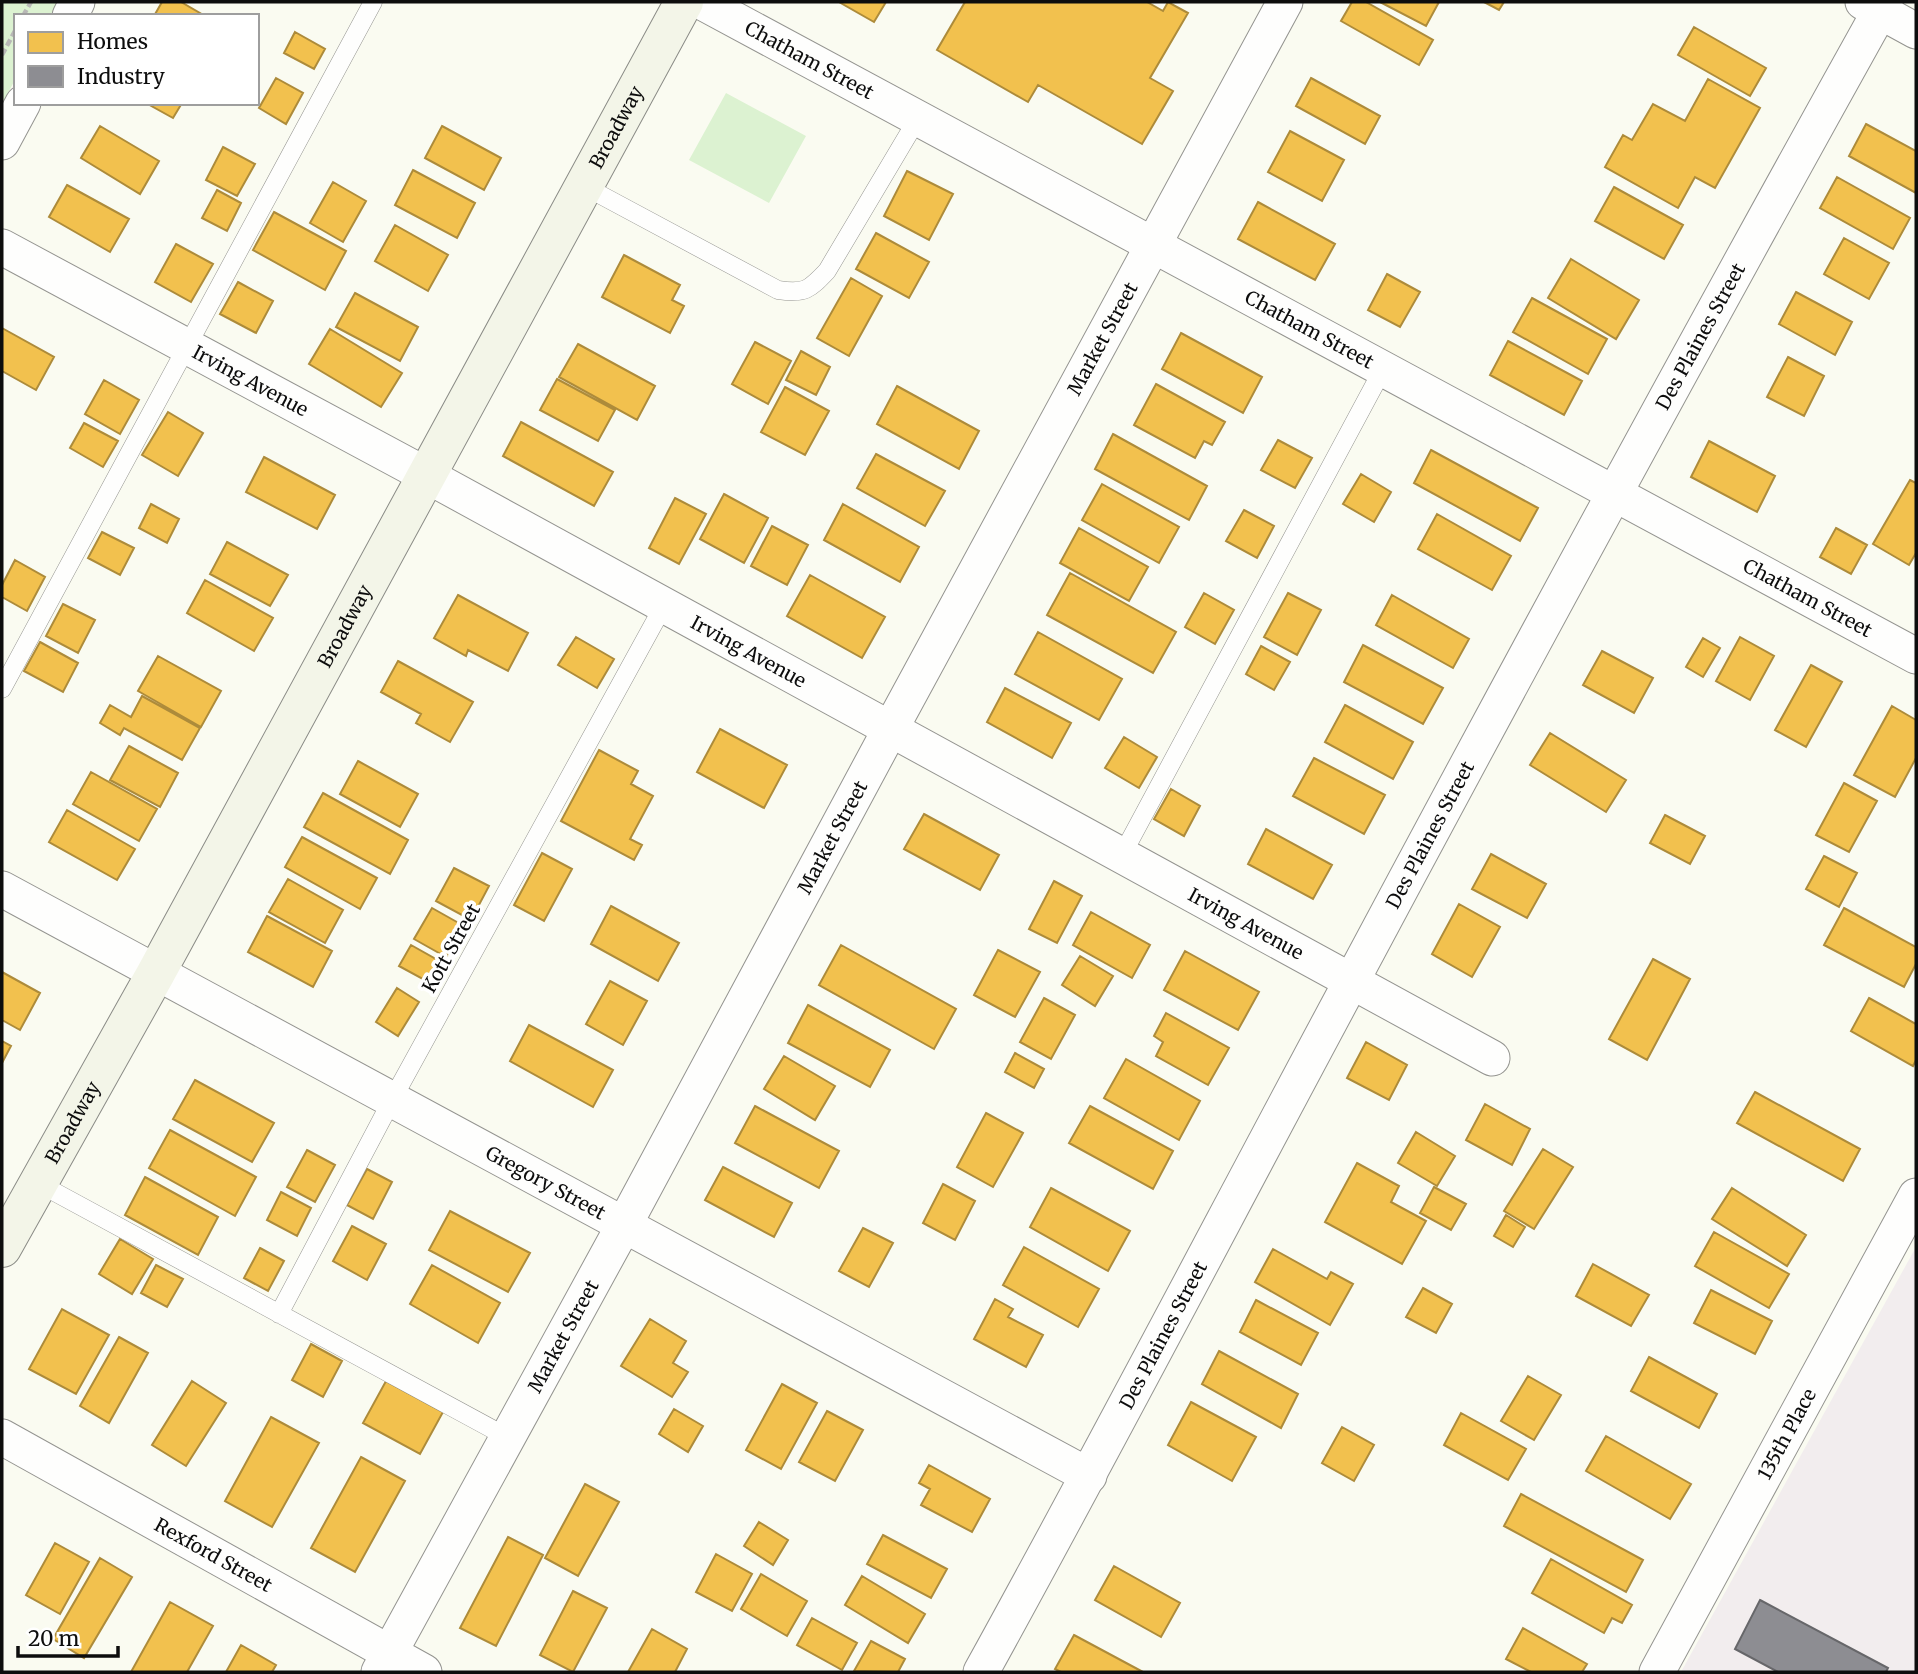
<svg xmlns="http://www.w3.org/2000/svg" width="1918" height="1674" viewBox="0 0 1918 1674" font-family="Merriweather,serif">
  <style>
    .industrial { fill: #f2edee }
    .green { fill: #dcf2d1 }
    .homes { fill: #f2c14e; stroke: #ad8b3a; stroke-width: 2 }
    .industry { fill: #8d8d92; stroke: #67676a; stroke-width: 2 }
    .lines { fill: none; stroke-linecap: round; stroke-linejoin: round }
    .lane-casing { stroke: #949490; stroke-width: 19 }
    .street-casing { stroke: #949490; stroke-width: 37 }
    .secondary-casing { stroke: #8a8b86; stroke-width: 40 }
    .path { stroke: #b8b8b6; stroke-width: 4.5; stroke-dasharray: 7 3.5; stroke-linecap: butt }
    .lane { stroke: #fefefd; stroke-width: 18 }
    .street { stroke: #fefefd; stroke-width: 35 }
    .secondary { stroke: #f3f5e8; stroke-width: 38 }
    .labels { text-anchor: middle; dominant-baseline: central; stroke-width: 7; stroke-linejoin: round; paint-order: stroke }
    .street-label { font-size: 19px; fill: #0d0d0d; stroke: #fff }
  </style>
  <rect width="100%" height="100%" fill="#fafbf1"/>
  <!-- industrial -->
  <path class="industrial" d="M 1916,1247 L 1916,1672 L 1681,1672 Z"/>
  <!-- green -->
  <path class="green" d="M 2,2 L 57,2 L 50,16 L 16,16 L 16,78 L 2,104 Z
    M 726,93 L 806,136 L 769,203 L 689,160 Z"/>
  <!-- homes -->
  <path class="homes" d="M 162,2 L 181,2 L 205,16 L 154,16 Z
    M 839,2 L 886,2 L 874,22 Z
    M 965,2 L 1147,2 L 1163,11 L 1168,2 L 1188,13 L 1150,78 L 1173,91 L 1142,144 L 1038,85 L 1028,102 L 937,50 Z
    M 1352,2 L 1366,2 L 1433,40 L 1419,65 L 1341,21 Z
    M 1380,2 L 1439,2 L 1426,26 Z
    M 1484,2 L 1504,2 L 1499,10 Z
    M 1694,27 L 1766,68 L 1750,96 L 1678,55 Z
    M 295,32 L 325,49 L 314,69 L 284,53 Z
    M 276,78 L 303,93 L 286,124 L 259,108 Z
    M 1311,78 L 1380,116 L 1365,144 L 1296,106 Z
    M 1708,79 L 1760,108 L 1715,188 L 1695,177 L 1678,208 L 1605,167 L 1623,135 L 1632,140 L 1653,104 L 1685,121 Z
    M 146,103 L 182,103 L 173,118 Z
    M 1866,124 L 1916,151 L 1916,193 L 1849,156 Z
    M 100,126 L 159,161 L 140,194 L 81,158 Z
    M 442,126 L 501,158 L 484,190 L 425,158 Z
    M 1290,131 L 1344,160 L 1322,201 L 1268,172 Z
    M 223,147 L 255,164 L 237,196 L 206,180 Z
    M 413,170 L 475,203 L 457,238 L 395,205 Z
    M 907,171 L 953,194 L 929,240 L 884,216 Z
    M 1837,177 L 1910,218 L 1893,249 L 1820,208 Z
    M 333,182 L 366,201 L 343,242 L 310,223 Z
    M 67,185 L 129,219 L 110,252 L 49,217 Z
    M 1614,187 L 1683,225 L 1664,259 L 1595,221 Z
    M 217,190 L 241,203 L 227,231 L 202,218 Z
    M 1258,202 L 1335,244 L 1315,280 L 1238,239 Z
    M 274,212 L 346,251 L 325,290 L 253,250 Z
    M 395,225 L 448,255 L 428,291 L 375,261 Z
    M 876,233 L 929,262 L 909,298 L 856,269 Z
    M 1844,238 L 1889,263 L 1869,299 L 1824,274 Z
    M 176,244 L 213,264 L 191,302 L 155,282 Z
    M 624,255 L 680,285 L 672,300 L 684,306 L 670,333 L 602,297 Z
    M 1571,259 L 1639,300 L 1616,339 L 1548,298 Z
    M 1387,274 L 1420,292 L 1400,327 L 1368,310 Z
    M 851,278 L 882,296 L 849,356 L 817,338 Z
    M 238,282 L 273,301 L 256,333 L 220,314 Z
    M 1796,292 L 1852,322 L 1835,355 L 1779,324 Z
    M 355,293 L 418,327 L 400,361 L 336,327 Z
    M 1532,298 L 1607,339 L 1588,374 L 1513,332 Z
    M 2,328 L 54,357 L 36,390 L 2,371 Z
    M 330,329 L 402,373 L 381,407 L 309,364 Z
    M 1181,333 L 1262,377 L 1243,413 L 1162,369 Z
    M 1508,341 L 1582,381 L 1564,415 L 1490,375 Z
    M 755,342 L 791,361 L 768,404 L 732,384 Z
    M 578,344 L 655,386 L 637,420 L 559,377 Z
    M 801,351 L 830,367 L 816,395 L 786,380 Z
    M 1788,357 L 1824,376 L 1804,416 L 1767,397 Z
    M 557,379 L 615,410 L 598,441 L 540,410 Z
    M 104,380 L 139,400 L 120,434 L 85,414 Z
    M 1156,384 L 1225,422 L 1212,445 L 1204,441 L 1195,458 L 1134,425 Z
    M 897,386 L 979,431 L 959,469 L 877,424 Z
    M 785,387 L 829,411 L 805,455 L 761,432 Z
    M 168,412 L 203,433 L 178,476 L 142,455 Z
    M 521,422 L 613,472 L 594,506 L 503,456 Z
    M 84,423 L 118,441 L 103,467 L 70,448 Z
    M 1113,434 L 1207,486 L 1189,520 L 1095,469 Z
    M 1278,440 L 1312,458 L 1295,488 L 1261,470 Z
    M 1709,441 L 1775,476 L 1757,512 L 1691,477 Z
    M 1431,450 L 1538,508 L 1520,541 L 1414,483 Z
    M 876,454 L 945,491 L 925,526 L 857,488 Z
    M 264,457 L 335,495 L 317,529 L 246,492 Z
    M 1361,474 L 1391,492 L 1374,522 L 1343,504 Z
    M 1910,480 L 1916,483 L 1916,553 L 1909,565 L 1873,544 Z
    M 1102,484 L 1179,527 L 1159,563 L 1082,520 Z
    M 724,494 L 768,518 L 744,563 L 700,539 Z
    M 675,498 L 706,514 L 679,564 L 649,548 Z
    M 151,504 L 179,519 L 167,543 L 139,528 Z
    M 843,504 L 919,547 L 900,582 L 824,540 Z
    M 1244,510 L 1274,526 L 1257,558 L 1226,541 Z
    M 1437,514 L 1511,556 L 1492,590 L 1418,549 Z
    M 772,526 L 808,545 L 787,585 L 751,566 Z
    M 1079,528 L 1148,567 L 1129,601 L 1060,563 Z
    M 1836,528 L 1867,545 L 1851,574 L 1820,557 Z
    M 102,532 L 134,548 L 120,575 L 88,558 Z
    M 227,542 L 288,575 L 270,606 L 210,574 Z
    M 15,560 L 45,577 L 27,611 L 2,597 L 2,585 Z
    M 1070,573 L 1176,632 L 1153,673 L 1047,615 Z
    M 810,575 L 885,617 L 862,658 L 787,616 Z
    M 205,580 L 273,618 L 254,651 L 187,613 Z
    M 1204,593 L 1234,610 L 1215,644 L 1185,627 Z
    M 1288,593 L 1321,610 L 1297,655 L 1264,637 Z
    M 458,595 L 528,633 L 508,671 L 468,650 L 466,656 L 434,638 Z
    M 1392,595 L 1469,639 L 1453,668 L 1376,625 Z
    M 63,604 L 95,620 L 78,653 L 46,636 Z
    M 1038,632 L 1122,679 L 1099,720 L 1015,674 Z
    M 576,637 L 614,659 L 597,688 L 558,665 Z
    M 1740,637 L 1774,656 L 1750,700 L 1716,681 Z
    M 1703,638 L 1720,648 L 1703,677 L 1686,667 Z
    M 40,642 L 78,663 L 63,692 L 24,671 Z
    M 1363,645 L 1443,688 L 1423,724 L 1344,682 Z
    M 1261,646 L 1290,662 L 1274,690 L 1246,674 Z
    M 1602,651 L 1653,678 L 1634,713 L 1583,685 Z
    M 158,656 L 221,691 L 201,727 L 138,691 Z
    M 398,661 L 473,702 L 450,742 L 416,723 L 421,714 L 381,692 Z
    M 1811,665 L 1842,682 L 1806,747 L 1775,730 Z
    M 1005,688 L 1071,723 L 1052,758 L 987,722 Z
    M 142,696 L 200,728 L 182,760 L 124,728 L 120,735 L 100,723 L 110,705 L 131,717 Z
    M 1345,705 L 1413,742 L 1393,779 L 1325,742 Z
    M 1892,706 L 1916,720 L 1916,758 L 1895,797 L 1854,775 Z
    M 720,729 L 787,765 L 764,808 L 697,772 Z
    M 1550,733 L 1626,780 L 1606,812 L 1530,765 Z
    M 1124,737 L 1157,757 L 1139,788 L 1105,768 Z
    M 129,746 L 178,773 L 160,807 L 110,780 Z
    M 599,750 L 638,771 L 631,784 L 653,796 L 630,839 L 642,845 L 634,860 L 561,821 Z
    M 1314,758 L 1385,795 L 1364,834 L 1293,796 Z
    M 358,761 L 418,794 L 400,827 L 340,794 Z
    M 91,772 L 157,809 L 139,841 L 73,804 Z
    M 1844,783 L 1877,801 L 1849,852 L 1816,835 Z
    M 1171,789 L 1200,806 L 1184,836 L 1154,819 Z
    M 323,793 L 408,840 L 390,874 L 304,827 Z
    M 67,810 L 135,849 L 117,880 L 49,842 Z
    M 924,814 L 999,855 L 980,890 L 904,849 Z
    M 1665,815 L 1705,836 L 1690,864 L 1650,843 Z
    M 1266,829 L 1332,865 L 1313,899 L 1248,864 Z
    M 302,837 L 377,878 L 360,909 L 285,867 Z
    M 542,853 L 572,869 L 544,921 L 514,905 Z
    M 1491,854 L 1546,884 L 1527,918 L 1472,889 Z
    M 1824,856 L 1857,873 L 1839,907 L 1806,889 Z
    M 454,868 L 489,886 L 471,920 L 436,901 Z
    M 288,879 L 343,910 L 325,943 L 269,912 Z
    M 1054,881 L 1082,896 L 1057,943 L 1029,929 Z
    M 1459,904 L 1500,927 L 1472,977 L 1432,954 Z
    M 611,906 L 679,943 L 658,981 L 591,944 Z
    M 432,908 L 464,926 L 446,957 L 414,939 Z
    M 1844,908 L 1916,947 L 1916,964 L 1904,987 L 1824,945 Z
    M 1091,912 L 1150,945 L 1132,978 L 1073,945 Z
    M 267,916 L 332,951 L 313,987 L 248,952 Z
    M 411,945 L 441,962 L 430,983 L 399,966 Z
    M 841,945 L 956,1009 L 934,1049 L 819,985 Z
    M 998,950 L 1040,972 L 1015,1017 L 974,995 Z
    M 1185,951 L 1259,992 L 1238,1030 L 1164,990 Z
    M 1080,956 L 1113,976 L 1095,1006 L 1062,985 Z
    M 1653,959 L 1690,979 L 1647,1060 L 1609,1039 Z
    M 2,972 L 40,993 L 20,1030 L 2,1020 Z
    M 610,981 L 647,1001 L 623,1045 L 586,1024 Z
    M 397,988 L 419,1002 L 398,1036 L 376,1022 Z
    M 1044,998 L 1075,1015 L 1051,1059 L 1020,1042 Z
    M 1869,998 L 1916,1024 L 1916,1060 L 1913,1066 L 1851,1031 Z
    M 808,1005 L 890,1050 L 870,1087 L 788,1043 Z
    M 1166,1013 L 1229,1048 L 1208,1085 L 1156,1056 L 1163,1042 L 1154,1036 Z
    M 529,1025 L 613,1070 L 593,1107 L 510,1061 Z
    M 2,1041 L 11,1046 L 2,1063 Z
    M 1366,1042 L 1407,1065 L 1389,1100 L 1347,1078 Z
    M 1015,1053 L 1044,1069 L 1034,1088 L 1005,1072 Z
    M 784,1056 L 835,1086 L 815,1120 L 764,1089 Z
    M 1126,1059 L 1200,1101 L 1179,1140 L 1104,1098 Z
    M 195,1080 L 274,1123 L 252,1162 L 173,1119 Z
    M 1755,1092 L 1860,1149 L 1843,1181 L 1737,1123 Z
    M 1485,1104 L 1530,1129 L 1512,1165 L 1466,1140 Z
    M 755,1106 L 839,1151 L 819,1188 L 735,1143 Z
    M 1090,1106 L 1173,1151 L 1153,1189 L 1069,1143 Z
    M 986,1113 L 1023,1133 L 993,1187 L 957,1167 Z
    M 170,1130 L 256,1177 L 235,1216 L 149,1168 Z
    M 1416,1132 L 1455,1156 L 1437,1186 L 1398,1163 Z
    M 1543,1149 L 1573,1167 L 1534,1229 L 1504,1211 Z
    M 307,1150 L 335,1165 L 315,1202 L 287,1187 Z
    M 1357,1163 L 1399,1186 L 1391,1202 L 1426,1221 L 1402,1264 L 1325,1222 Z
    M 723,1167 L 792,1203 L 774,1237 L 705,1200 Z
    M 367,1169 L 392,1182 L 373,1219 L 347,1205 Z
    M 145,1177 L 218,1217 L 198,1255 L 125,1215 Z
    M 943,1184 L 975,1201 L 955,1240 L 923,1223 Z
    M 1434,1187 L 1466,1204 L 1451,1230 L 1420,1213 Z
    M 1051,1188 L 1130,1231 L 1108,1271 L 1030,1227 Z
    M 1732,1188 L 1806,1235 L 1787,1266 L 1712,1219 Z
    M 281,1192 L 311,1208 L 297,1236 L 267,1220 Z
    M 450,1211 L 530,1253 L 508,1292 L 429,1250 Z
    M 1506,1215 L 1525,1227 L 1513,1247 L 1494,1236 Z
    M 352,1226 L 386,1244 L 367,1280 L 333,1261 Z
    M 863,1228 L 893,1243 L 869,1287 L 839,1271 Z
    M 1714,1232 L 1789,1274 L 1769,1308 L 1695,1266 Z
    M 120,1239 L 153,1259 L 132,1294 L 99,1274 Z
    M 1024,1247 L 1099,1289 L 1078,1327 L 1003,1285 Z
    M 260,1248 L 284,1261 L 268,1291 L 244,1278 Z
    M 1273,1249 L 1327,1279 L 1331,1272 L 1353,1284 L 1330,1325 L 1255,1282 Z
    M 1593,1264 L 1649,1295 L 1631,1326 L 1576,1296 Z
    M 156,1265 L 183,1279 L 167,1307 L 141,1293 Z
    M 432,1265 L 500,1303 L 478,1343 L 410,1304 Z
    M 1423,1288 L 1452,1304 L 1436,1333 L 1406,1317 Z
    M 1711,1290 L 1772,1321 L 1755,1354 L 1694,1323 Z
    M 995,1299 L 1013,1309 L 1008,1317 L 1043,1335 L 1026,1367 L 974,1339 Z
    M 1256,1300 L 1318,1333 L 1301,1365 L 1240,1332 Z
    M 62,1309 L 109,1335 L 76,1394 L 29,1369 Z
    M 650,1319 L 686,1341 L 673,1363 L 688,1372 L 672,1397 L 621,1366 Z
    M 119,1337 L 148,1353 L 109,1423 L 80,1406 Z
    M 311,1344 L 342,1361 L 323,1397 L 292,1380 Z
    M 1219,1351 L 1298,1394 L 1281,1428 L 1202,1384 Z
    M 1649,1357 L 1717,1394 L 1699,1428 L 1631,1391 Z
    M 1528,1376 L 1561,1395 L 1534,1440 L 1501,1421 Z
    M 192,1381 L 226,1403 L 186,1466 L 152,1445 Z
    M 386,1381 L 443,1412 L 420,1454 L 363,1423 Z
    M 782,1384 L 817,1403 L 781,1469 L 746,1450 Z
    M 1191,1402 L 1256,1437 L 1232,1481 L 1168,1445 Z
    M 674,1409 L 703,1426 L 688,1452 L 659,1434 Z
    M 827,1411 L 863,1430 L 835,1481 L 799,1462 Z
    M 1461,1413 L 1526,1449 L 1508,1480 L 1444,1445 Z
    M 271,1417 L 319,1443 L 272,1527 L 225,1501 Z
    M 1342,1427 L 1374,1445 L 1354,1481 L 1322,1463 Z
    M 1606,1436 L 1691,1484 L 1670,1519 L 1586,1471 Z
    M 361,1457 L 405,1481 L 355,1572 L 311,1548 Z
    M 929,1465 L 990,1499 L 972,1532 L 921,1505 L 930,1489 L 919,1483 Z
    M 585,1484 L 619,1502 L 578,1576 L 545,1558 Z
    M 1521,1494 L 1643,1560 L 1626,1592 L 1504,1526 Z
    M 759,1522 L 788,1540 L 773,1565 L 744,1546 Z
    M 883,1535 L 947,1569 L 931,1598 L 867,1564 Z
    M 508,1537 L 543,1555 L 496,1646 L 460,1628 Z
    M 55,1543 L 89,1562 L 60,1614 L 26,1595 Z
    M 716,1554 L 752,1574 L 732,1611 L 696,1592 Z
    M 100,1558 L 132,1577 L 84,1658 L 53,1639 Z
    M 1551,1559 L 1632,1605 L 1622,1623 L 1612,1618 L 1604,1633 L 1532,1593 Z
    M 1114,1566 L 1180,1603 L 1161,1637 L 1095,1600 Z
    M 761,1574 L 807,1601 L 787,1636 L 741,1609 Z
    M 862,1576 L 925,1614 L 908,1643 L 845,1605 Z
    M 573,1591 L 607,1608 L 573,1672 L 540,1655 Z
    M 170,1602 L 213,1626 L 187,1672 L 131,1672 Z
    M 812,1618 L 857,1643 L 842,1670 L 797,1645 Z
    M 1523,1628 L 1587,1664 L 1582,1672 L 1531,1672 L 1506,1659 Z
    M 652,1629 L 687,1649 L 675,1672 L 628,1672 Z
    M 1074,1635 L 1143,1672 L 1061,1672 L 1055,1669 Z
    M 871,1641 L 905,1659 L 898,1672 L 854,1671 Z
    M 241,1645 L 276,1665 L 272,1672 L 226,1672 Z"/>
  <!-- industry -->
  <path class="industry" d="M 1760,1600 L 1888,1668 L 1886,1672 L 1778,1672 L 1735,1649 Z"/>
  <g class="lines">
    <!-- lane casing -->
    <g class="lane-casing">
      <path id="lane" d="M 584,186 L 778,290 C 805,294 809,290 827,271 L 918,118
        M 2,689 L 373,2
        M 1122,855 L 1383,369
        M 38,1183 L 507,1437
        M 279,1314 L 392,1100 L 664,605"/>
    </g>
    <!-- street casing -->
    <g class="street-casing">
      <g id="street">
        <path id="s1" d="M 702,2 L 1916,656"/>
        <path d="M 1863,2 L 1916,31"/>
        <path d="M 70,16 L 77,2"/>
        <path d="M 2,142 L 23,103"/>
        <path id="s2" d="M 2,247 L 426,475 L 1492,1058"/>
        <path id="s3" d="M 2,889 L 1089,1476"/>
        <path id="s4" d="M 2,1437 L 424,1672"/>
        <path id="s5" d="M 379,1672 L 624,1225 L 891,728 L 1285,2"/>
        <path id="s6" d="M 981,1672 C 1107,1444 1227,1213 1351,982 C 1526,654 1704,327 1885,2"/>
        <path id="s7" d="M 1657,1672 L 1916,1196"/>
      </g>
    </g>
    <!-- secondary casing -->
    <g class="secondary-casing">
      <g id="secondary">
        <path id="s8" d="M 2,1248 L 156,973 L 684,2"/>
      </g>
    </g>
    <!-- path -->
    <path class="path" d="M 23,16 L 31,2
      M 2,55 L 16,29"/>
    <!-- lane -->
    <use href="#lane" class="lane"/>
    <!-- street -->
    <use href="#street" class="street"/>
    <!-- secondary -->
    <use href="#secondary" class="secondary"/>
  </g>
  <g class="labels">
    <!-- street labels -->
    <g class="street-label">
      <text stroke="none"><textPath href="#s1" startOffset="122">Chatham Street</textPath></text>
      <text stroke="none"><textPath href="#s8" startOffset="1278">Broadway</textPath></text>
      <text stroke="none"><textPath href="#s1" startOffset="690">Chatham Street</textPath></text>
      <text stroke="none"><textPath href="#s6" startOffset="1517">Des Plaines Street</textPath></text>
      <text stroke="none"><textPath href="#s5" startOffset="1517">Market Street</textPath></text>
      <text stroke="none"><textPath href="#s2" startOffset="282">Irving Avenue</textPath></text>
      <text stroke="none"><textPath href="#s1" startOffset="1256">Chatham Street</textPath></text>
      <text stroke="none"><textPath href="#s8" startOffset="710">Broadway</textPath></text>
      <text stroke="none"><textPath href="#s2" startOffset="849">Irving Avenue</textPath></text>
      <text stroke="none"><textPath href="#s6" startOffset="950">Des Plaines Street</textPath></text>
      <text stroke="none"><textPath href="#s5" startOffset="950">Market Street</textPath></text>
      <text stroke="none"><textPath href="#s2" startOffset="1416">Irving Avenue</textPath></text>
      <text transform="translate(451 948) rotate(-61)">Kott Street</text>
      <text stroke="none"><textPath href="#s8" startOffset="144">Broadway</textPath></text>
      <text stroke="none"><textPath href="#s3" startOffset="618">Gregory Street</textPath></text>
      <text stroke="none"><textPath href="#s5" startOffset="383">Market Street</textPath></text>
      <text stroke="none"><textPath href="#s6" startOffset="383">Des Plaines Street</textPath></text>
      <text stroke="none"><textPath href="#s7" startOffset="271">135th Place</textPath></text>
      <text stroke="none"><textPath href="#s4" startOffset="242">Rexford Street</textPath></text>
    </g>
  </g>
  <!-- border -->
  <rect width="1918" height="1674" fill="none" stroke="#0d0d0d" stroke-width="7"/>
  <!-- legend -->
  <rect x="14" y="14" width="245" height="91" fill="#ffffff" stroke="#9e9e9e" stroke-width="2"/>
  <rect x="28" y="32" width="35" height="21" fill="#f2c14e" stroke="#9e9e9e" stroke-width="2"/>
  <text x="77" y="49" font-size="21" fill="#0d0d0d">Homes</text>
  <rect x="28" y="66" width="35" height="21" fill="#8d8d92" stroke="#9e9e9e" stroke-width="2"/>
  <text x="77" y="84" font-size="21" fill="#0d0d0d">Industry</text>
  <!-- scale -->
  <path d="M18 1646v10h100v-10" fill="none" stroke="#0d0d0d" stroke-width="3.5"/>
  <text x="28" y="1646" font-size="21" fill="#0d0d0d" stroke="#ffffff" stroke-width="5" paint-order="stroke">20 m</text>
</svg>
